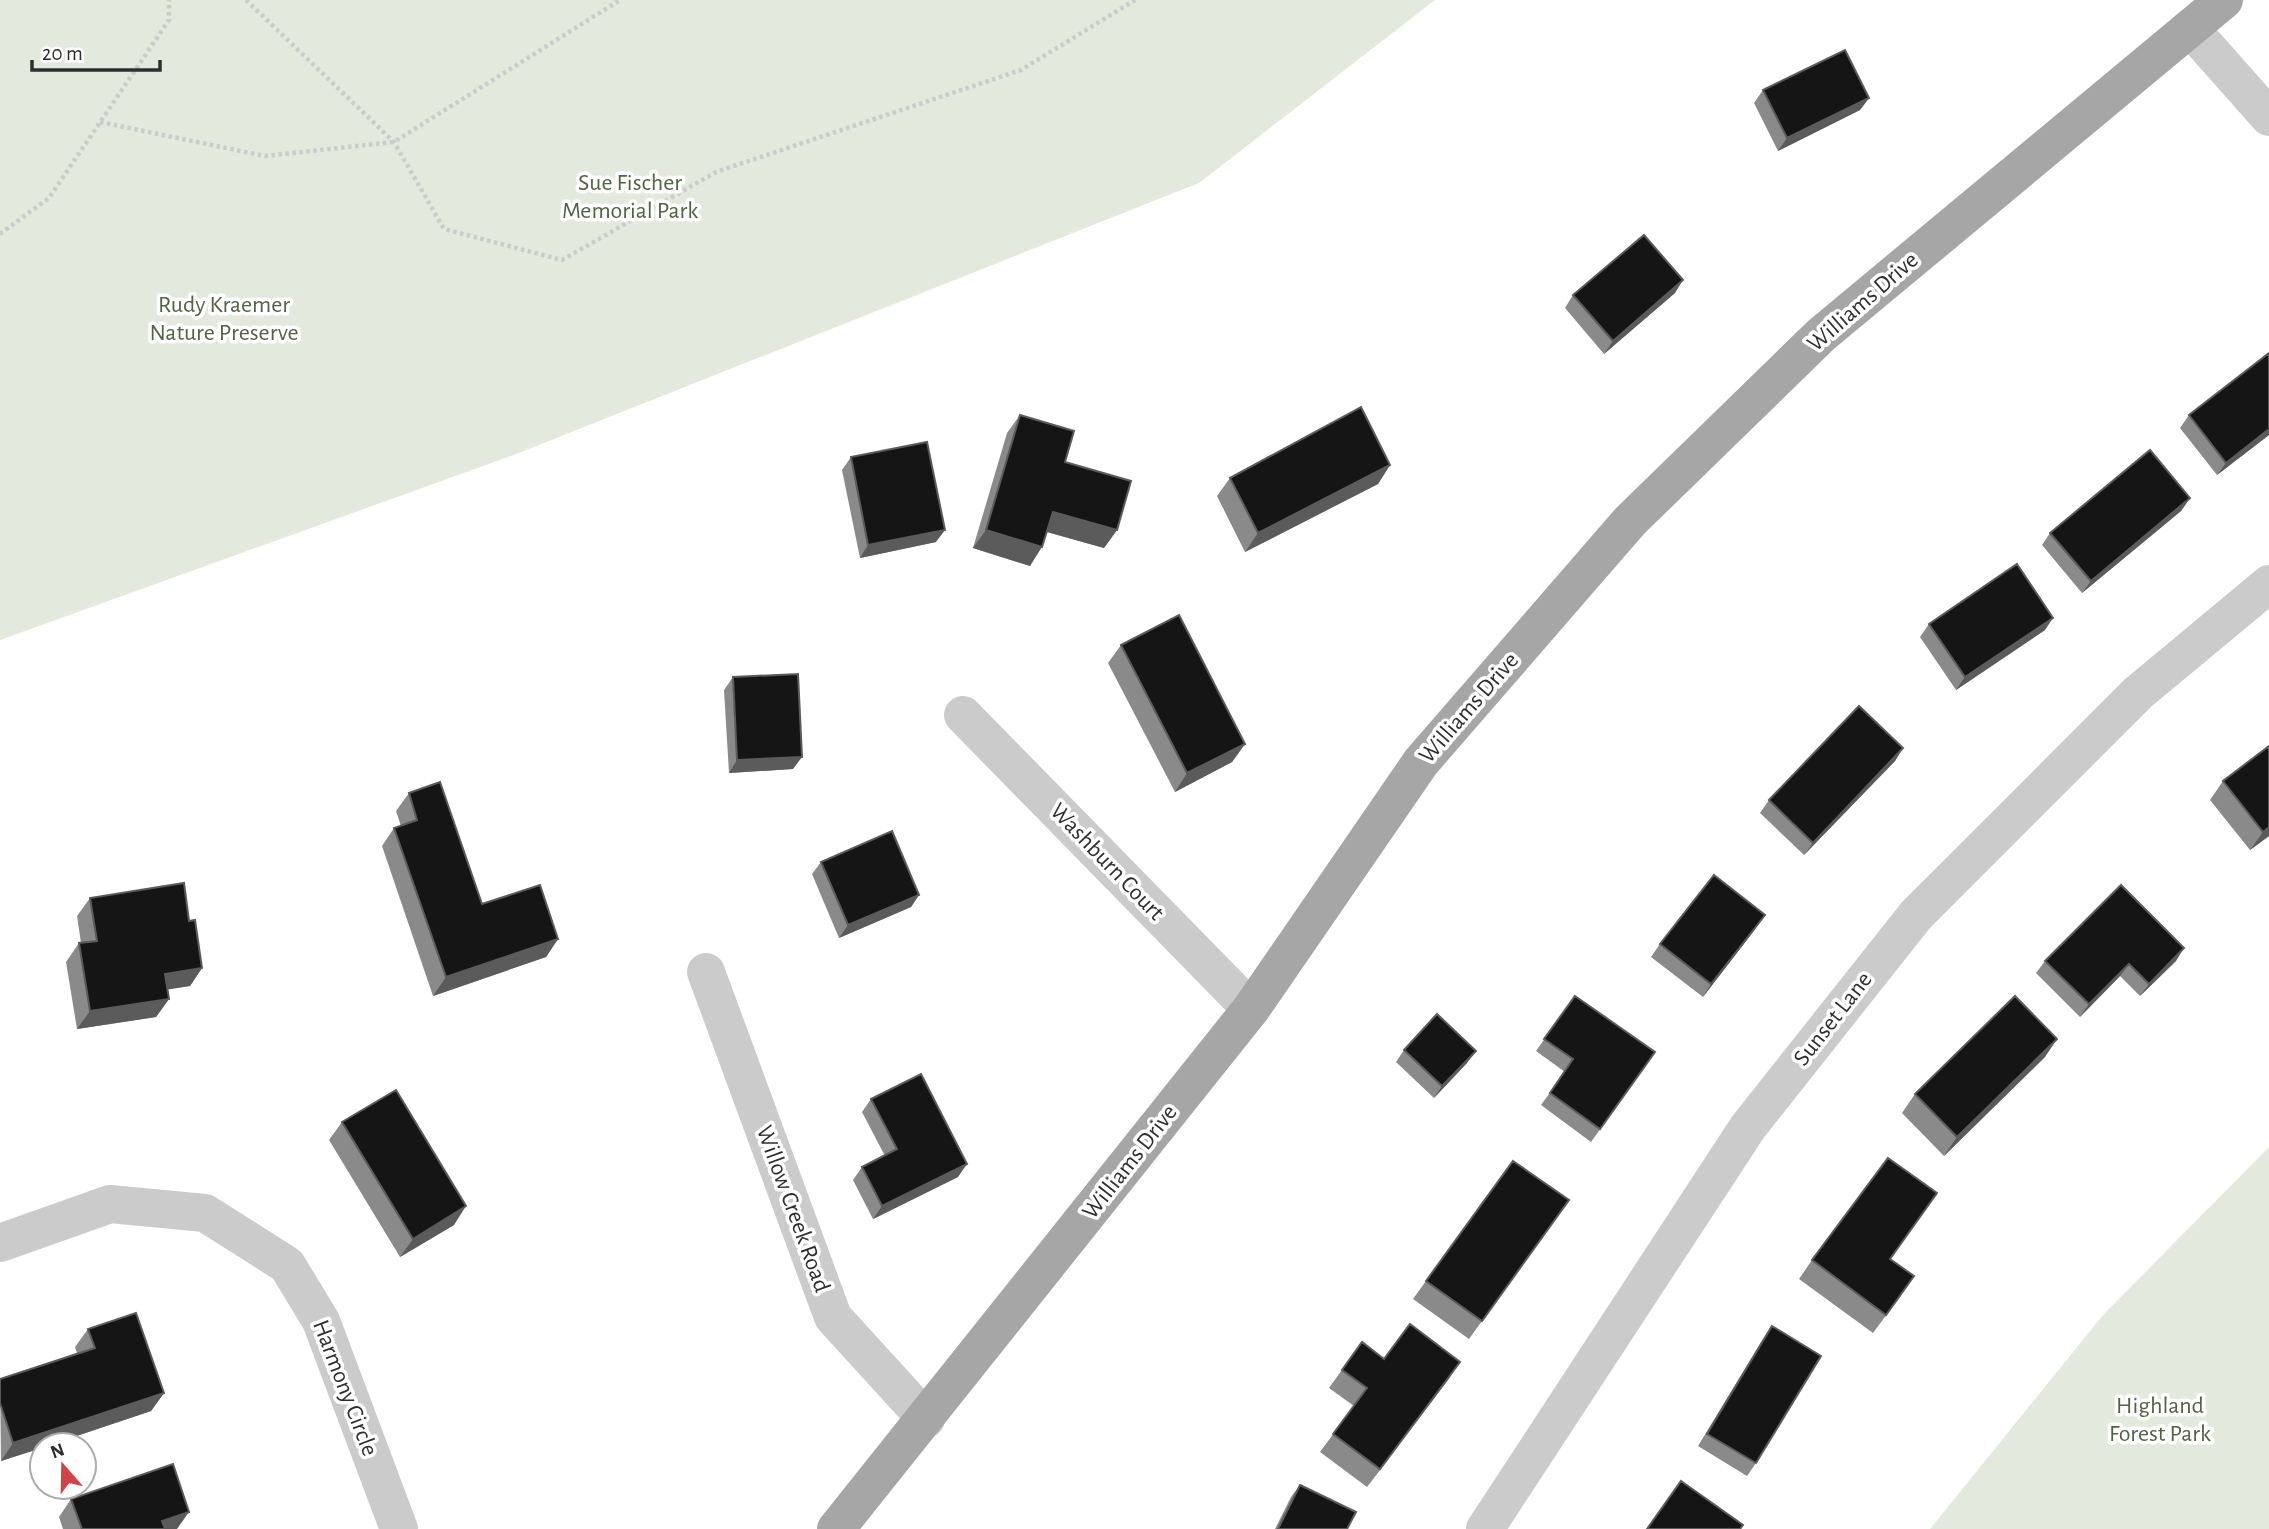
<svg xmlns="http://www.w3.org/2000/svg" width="2269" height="1529" viewBox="0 0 2269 1529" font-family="'Alegreya Sans',sans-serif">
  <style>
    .green { fill: #e3eadd }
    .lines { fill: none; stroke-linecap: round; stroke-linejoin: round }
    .path { stroke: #cbcbcb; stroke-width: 4.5; stroke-dasharray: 3.5 3.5; stroke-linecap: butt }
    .minor { stroke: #cbcbcb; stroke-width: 38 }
    .major { stroke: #a6a6a6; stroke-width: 38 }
    .wall { fill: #8a8a8a }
    .shaded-wall { fill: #5b5b5b }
    .building { fill: #151515; stroke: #5b5b5b; stroke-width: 2 }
    .labels { text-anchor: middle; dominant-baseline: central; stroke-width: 7; stroke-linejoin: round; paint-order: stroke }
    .park-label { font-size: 24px; fill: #4f6440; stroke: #fff }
    .street-label { font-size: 24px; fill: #2e2e2e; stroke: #fff }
  </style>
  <rect width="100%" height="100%" fill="#fff"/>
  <!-- green -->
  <path class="green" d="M 0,0 L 1435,0 L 1199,183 L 511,456 L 0,640 Z
    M 2269,1147 L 2269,1529 L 1930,1529 L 2103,1315 Z"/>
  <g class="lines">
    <!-- path -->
    <path class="path" d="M 246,0 L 394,142 L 444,229 L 562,260 L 716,172 L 1021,70 L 1135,0
      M 100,122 L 265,156 L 394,142 L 620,0
      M 0,234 L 49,198 L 169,20 L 169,0"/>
    <!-- minor -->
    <path class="minor" d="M 2190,28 L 2269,117
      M 963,715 L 1251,1009
      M 706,972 L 833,1317 L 926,1419
      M 0,1243 L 110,1204 L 205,1213 L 287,1265 L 321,1321 L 399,1529
      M 1485,1529 L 1748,1127 L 1916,915 L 2138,693 L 2269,584"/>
    <!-- major -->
    <path class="major" d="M 836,1529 L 1251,1009 L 1421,762 L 1630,521 L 1821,335 L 2224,0"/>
  </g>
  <!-- wall -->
  <path class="wall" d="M 1763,90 L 1869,98 L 1860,110 L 1778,151 L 1754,103 Z
    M 1675,293 L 1604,354 L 1565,308 L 1573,295 Z
    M 1020,415 L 1065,462 L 1117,530 L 1104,548 L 1047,532 L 1030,566 L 973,548 L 1007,433 Z
    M 2189,415 L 2269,435 L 2217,475 L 2180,428 Z
    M 851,457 L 936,542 L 860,558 L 842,470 Z
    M 1390,465 L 1378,484 L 1245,552 L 1217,496 L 1230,478 Z
    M 2190,498 L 2181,511 L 2082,593 L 2042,545 L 2050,533 Z
    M 1929,624 L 2045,630 L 1956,690 L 1920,637 Z
    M 1121,645 L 1245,744 L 1232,762 L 1175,792 L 1108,663 Z
    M 733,677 L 793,769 L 729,773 L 724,690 Z
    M 1903,748 L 1895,761 L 1804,855 L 1760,813 L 1769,800 Z
    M 2223,781 L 2269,836 L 2250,850 L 2210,800 Z
    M 409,793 L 482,904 L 558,939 L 546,957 L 433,996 L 382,846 L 394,828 L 401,826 L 396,811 Z
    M 821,862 L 919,895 L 911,907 L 839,938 L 812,874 Z
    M 90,898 L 189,921 L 202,968 L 190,986 L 168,989 L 169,999 L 156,1017 L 77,1029 L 66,962 L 79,943 L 81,943 L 77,916 Z
    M 1756,928 L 1703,997 L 1651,957 L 1660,944 Z
    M 2045,961 L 2176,961 L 2140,996 L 2120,976 L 2080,1017 L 2036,973 Z
    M 1575,996 L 1655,1052 L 1591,1142 L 1541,1105 L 1565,1072 L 1536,1051 Z
    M 1404,1050 L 1467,1063 L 1434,1098 L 1396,1062 Z
    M 2045,1057 L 1944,1156 L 1902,1113 L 1915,1094 Z
    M 871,1099 L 958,1177 L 873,1219 L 853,1180 L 862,1167 L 885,1156 L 862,1112 Z
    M 342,1122 L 454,1225 L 400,1257 L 329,1140 Z
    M 1569,1200 L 1469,1339 L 1413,1299 L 1426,1281 Z
    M 1890,1259 L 1902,1294 L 1873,1333 L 1799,1279 L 1812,1260 Z
    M 1772,1326 L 1756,1463 L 1747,1476 L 1698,1446 L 1763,1339 Z
    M 88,1329 L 164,1393 L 151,1411 L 1,1461 L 0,1379 L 77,1353 L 75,1347 Z
    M 1362,1342 L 1384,1359 L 1460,1362 L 1367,1487 L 1320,1452 L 1354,1406 L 1329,1388 Z
    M 1300,1485 L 1347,1529 L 1275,1529 L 1291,1497 Z
    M 71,1499 L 177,1529 L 63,1529 L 59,1517 Z"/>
  <!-- shaded-wall -->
  <path class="shaded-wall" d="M 1869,98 L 1860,110 L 1778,151 L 1787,138 Z
    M 1683,280 L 1675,293 L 1604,354 L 1613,341 Z
    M 2269,429 L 2269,435 L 2217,475 L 2226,463 Z
    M 1390,465 L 1378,484 L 1245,552 L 1258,533 Z
    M 2190,498 L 2181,511 L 2082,593 L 2091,581 Z
    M 1053,512 L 1117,530 L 1104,548 L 1040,530 Z
    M 945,530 L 936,542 L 860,558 L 868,545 Z
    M 986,530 L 1042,547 L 1030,566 L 973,548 Z
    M 2053,618 L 2045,630 L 1956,690 L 1965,677 Z
    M 1245,744 L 1232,762 L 1175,792 L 1187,773 Z
    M 1903,748 L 1895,761 L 1804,855 L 1813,843 Z
    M 802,757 L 793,769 L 729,773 L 737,760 Z
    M 2269,827 L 2269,836 L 2250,850 L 2263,832 Z
    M 919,895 L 911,907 L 839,938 L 848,925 Z
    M 1765,915 L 1756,928 L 1703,997 L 1711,984 Z
    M 558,939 L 546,957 L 433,996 L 446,977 Z
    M 2184,948 L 2176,961 L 2140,996 L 2149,984 Z
    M 2129,964 L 2120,976 L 2080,1017 L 2089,1004 Z
    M 202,968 L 190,986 L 152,992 L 165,974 Z
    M 169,999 L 156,1017 L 77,1029 L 90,1011 Z
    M 2057,1039 L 2045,1057 L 1944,1156 L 1957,1137 Z
    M 1476,1051 L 1467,1063 L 1434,1098 L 1442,1086 Z
    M 967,1164 L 958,1177 L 873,1219 L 882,1206 Z
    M 466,1206 L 454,1225 L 400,1257 L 413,1239 Z
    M 1460,1362 L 1448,1380 L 1367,1487 L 1380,1469 Z
    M 164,1393 L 151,1411 L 50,1445 L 42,1445 L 42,1448 L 1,1461 L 13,1443 Z
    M 189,1512 L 177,1529 L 156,1529 L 162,1521 Z"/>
  <!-- building -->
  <path class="building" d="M 1845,50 L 1869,98 L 1787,138 L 1763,90 Z
    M 1644,235 L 1683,280 L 1613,341 L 1573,295 Z
    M 2269,353 L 2269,429 L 2226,463 L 2189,415 Z
    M 1361,407 L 1390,465 L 1258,533 L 1230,478 Z
    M 1020,415 L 1074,431 L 1065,462 L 1131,481 L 1117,530 L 1053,512 L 1042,547 L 986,530 Z
    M 927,442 L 945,530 L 868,545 L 851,457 Z
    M 2150,450 L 2190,498 L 2091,581 L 2050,533 Z
    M 2017,564 L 2053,618 L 1965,677 L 1929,624 Z
    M 1179,615 L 1245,744 L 1187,773 L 1121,645 Z
    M 798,674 L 802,757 L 737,760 L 733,677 Z
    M 1859,706 L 1903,748 L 1813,843 L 1769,800 Z
    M 2269,746 L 2269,827 L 2263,832 L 2223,781 Z
    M 440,782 L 482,904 L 540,885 L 558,939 L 446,977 L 394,828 L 417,820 L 409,793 Z
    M 892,831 L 919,895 L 848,925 L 821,862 Z
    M 1714,875 L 1765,915 L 1711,984 L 1660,944 Z
    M 184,883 L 189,921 L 195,920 L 202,968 L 165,974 L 169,999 L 90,1011 L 79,943 L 97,941 L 90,898 Z
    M 2121,885 L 2184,948 L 2149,984 L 2129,964 L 2089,1004 L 2045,961 Z
    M 1575,996 L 1655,1052 L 1600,1129 L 1550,1093 L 1573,1059 L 1544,1039 Z
    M 2015,996 L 2057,1039 L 1957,1137 L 1915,1094 Z
    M 1437,1014 L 1476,1051 L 1442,1086 L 1404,1050 Z
    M 921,1074 L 967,1164 L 882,1206 L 862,1167 L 897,1149 L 871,1099 Z
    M 396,1090 L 466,1206 L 413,1239 L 342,1122 Z
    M 1888,1158 L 1937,1193 L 1890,1259 L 1914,1276 L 1886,1315 L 1812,1260 Z
    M 1513,1161 L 1569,1200 L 1482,1321 L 1426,1281 Z
    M 136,1313 L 164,1393 L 13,1443 L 0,1403 L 0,1379 L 95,1348 L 88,1329 Z
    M 1410,1324 L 1460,1362 L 1380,1469 L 1333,1434 L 1367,1388 L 1342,1370 L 1362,1342 L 1384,1359 Z
    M 1772,1326 L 1821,1356 L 1756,1463 L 1707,1434 Z
    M 173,1464 L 189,1512 L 162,1521 L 165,1529 L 82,1529 L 71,1499 Z
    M 1681,1481 L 1743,1525 L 1740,1529 L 1647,1529 Z
    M 1300,1485 L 1356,1512 L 1347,1529 L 1278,1529 Z"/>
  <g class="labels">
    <!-- park labels -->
    <g class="park-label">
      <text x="630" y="183">Sue Fischer<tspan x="630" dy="28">Memorial Park</tspan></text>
      <text x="224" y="305">Rudy Kraemer<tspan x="224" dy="28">Nature Preserve</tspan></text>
      <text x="2160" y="1406">Highland<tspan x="2160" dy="28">Forest Park</tspan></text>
    </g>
    <!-- street labels -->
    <g class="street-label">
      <text transform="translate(1863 302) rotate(-41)">Williams Drive</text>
      <text transform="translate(1469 708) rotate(-49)">Williams Drive</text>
      <text transform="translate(1107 862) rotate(46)">Washburn Court</text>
      <text transform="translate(1833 1019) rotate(-52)">Sunset Lane</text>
      <text transform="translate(1130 1162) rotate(-52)">Williams Drive</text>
      <text transform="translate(793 1209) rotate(70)">Willow Creek Road</text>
      <text transform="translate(345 1388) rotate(69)">Harmony Circle</text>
    </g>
  </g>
  <!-- north arrow -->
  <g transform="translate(63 1466) rotate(340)"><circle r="33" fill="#ffffff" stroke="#ababab" stroke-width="2"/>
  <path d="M0-5L12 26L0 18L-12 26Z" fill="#d24347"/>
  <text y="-10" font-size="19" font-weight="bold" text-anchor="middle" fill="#2e2e2e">N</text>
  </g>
  <!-- scale -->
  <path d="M32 60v10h128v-10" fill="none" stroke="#2e2e2e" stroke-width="3.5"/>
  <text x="42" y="60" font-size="21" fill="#2e2e2e" stroke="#ffffff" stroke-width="5" paint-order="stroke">20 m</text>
</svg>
